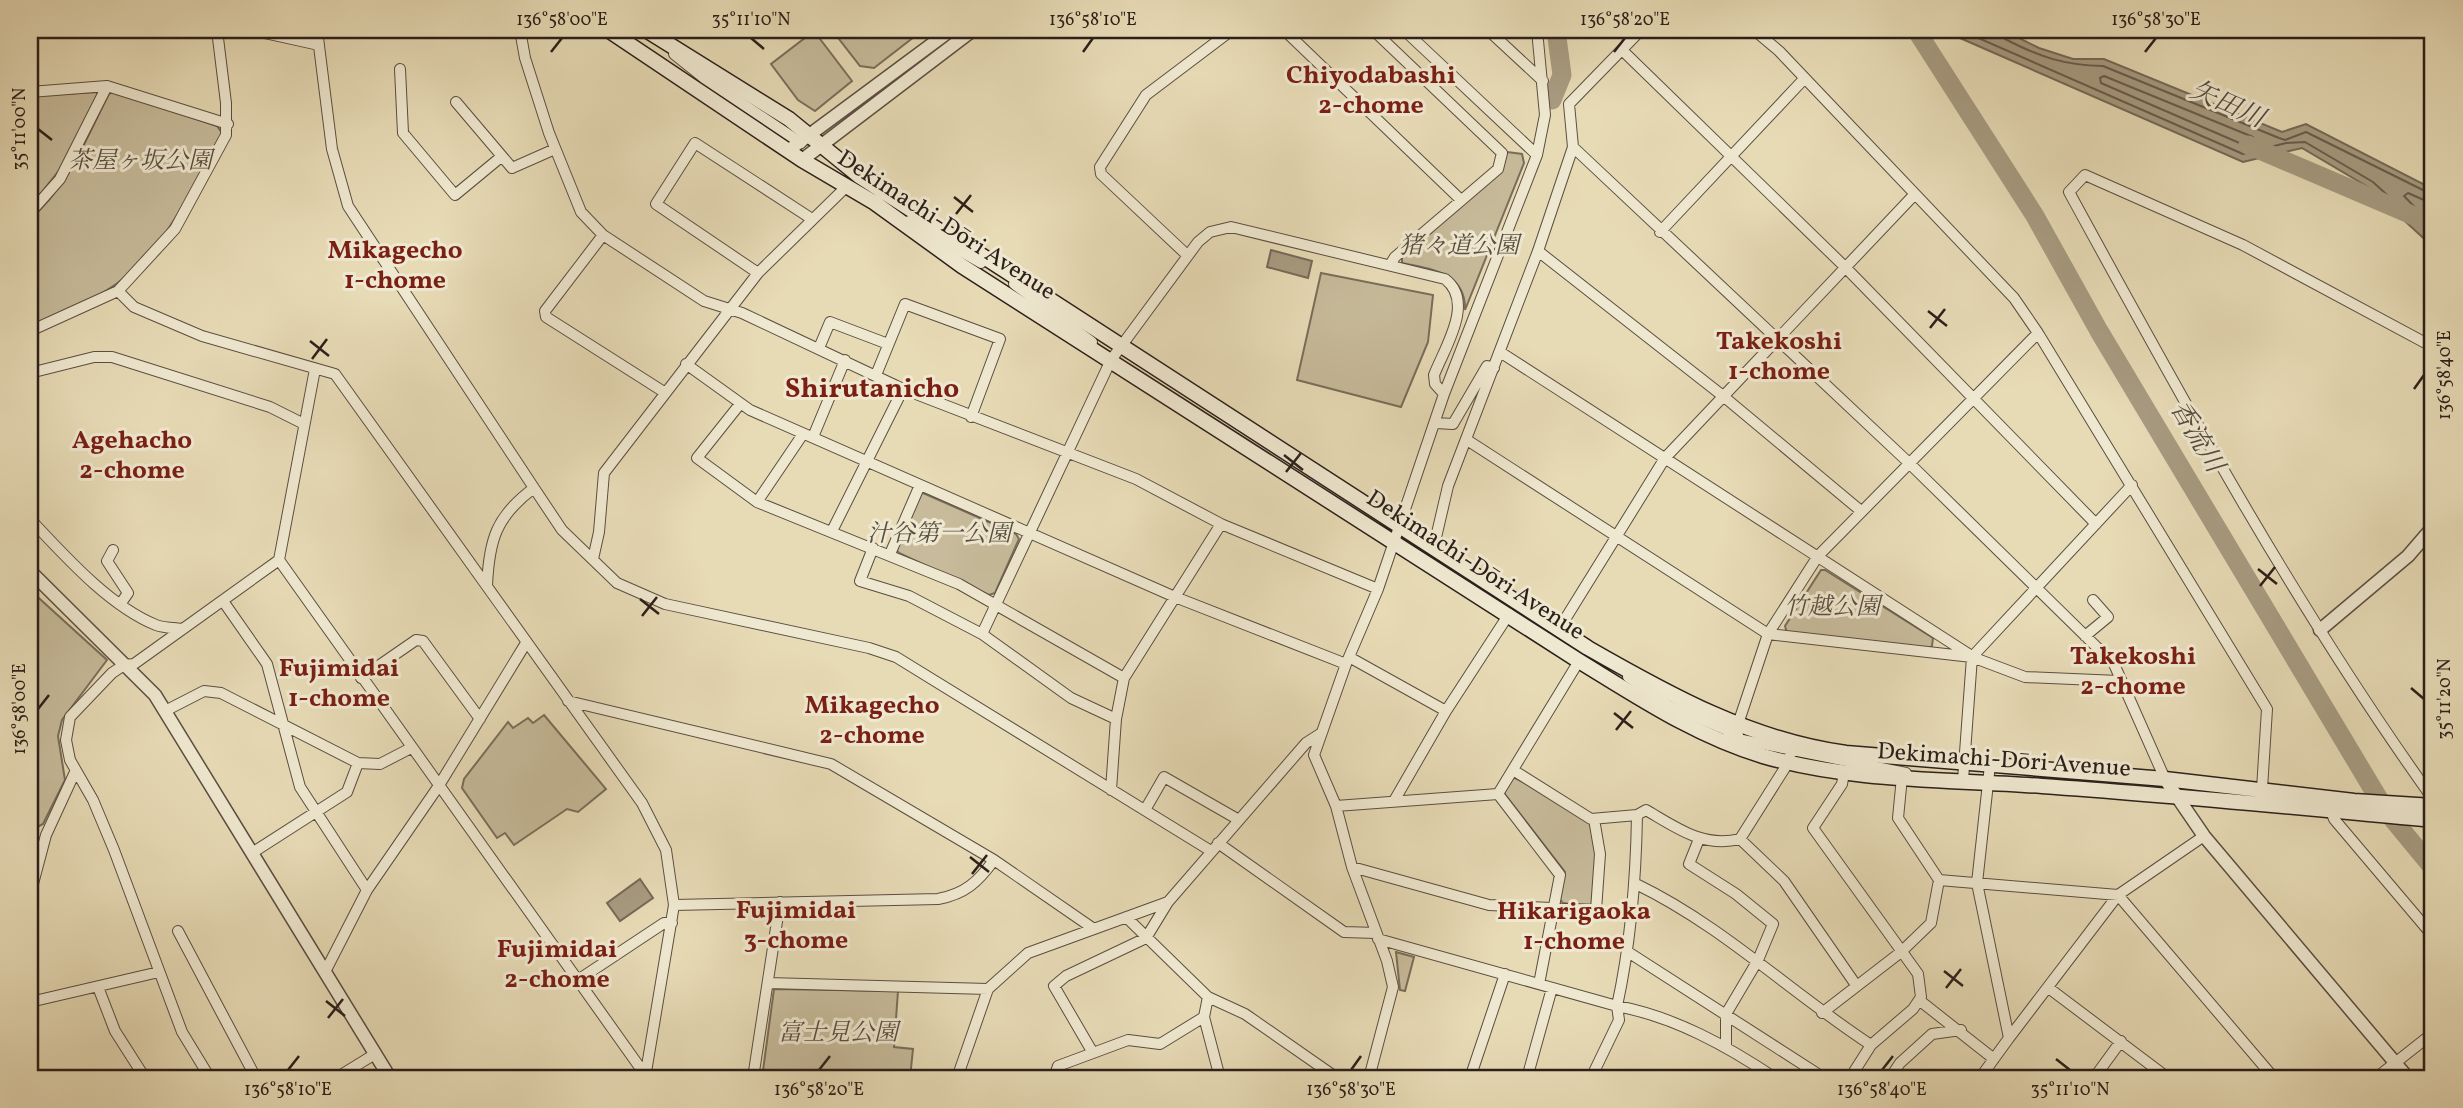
<svg xmlns="http://www.w3.org/2000/svg" width="2463" height="1108" viewBox="0 0 2463 1108" font-family="Vollkorn,'Noto Serif JP',serif">
  <style>
    .green { fill: #c7bb9b; stroke: #796d5a; stroke-width: 2 }
    .water { fill: #a79b81; stroke: #756958; stroke-width: 2 }
    .lines { fill: none; stroke-linecap: round; stroke-linejoin: round }
    .shore { stroke: #695d4e; stroke-width: 2 }
    .river { stroke: #a79b81; stroke-width: 19 }
    .minor-casing { stroke: #5a4e41; stroke-width: 12 }
    .tertiary-casing { stroke: #5a4e41; stroke-width: 15 }
    .secondary-casing { stroke: #2b1f1a; stroke-width: 17 }
    .minor { stroke: #efe8d0; stroke-width: 10 }
    .tertiary { stroke: #efe8d0; stroke-width: 12 }
    .secondary { stroke: #efe8d0; stroke-width: 14 }
    .ticks { fill: none; stroke: #2b1f1a; stroke-width: 2.5 }
    .labels { text-anchor: middle; dominant-baseline: central; stroke-width: 6; stroke-linejoin: round; paint-order: stroke }
    .park-label { font-size: 24px; font-style: italic; fill: #5a4e41; stroke: #efe8d0 }
    .street-label { font-size: 24px; fill: #2b1f1a; stroke: #efe8d0 }
    .neighbourhood-label { font-size: 26px; font-weight: bold; fill: #7a1f14; stroke: #efe8d0 }
    .water-label { font-size: 26px; font-style: italic; fill: #564a3e; stroke: #efe8d0 }
    .quarter-label { font-size: 28px; font-weight: bold; fill: #7a1f14; stroke: #efe8d0 }
    .neatline { fill: none; stroke: #2b1f1a; stroke-width: 2.5 }
    .ticks-label { font-size: 18px; text-anchor: middle; fill: #2b1f1a }
  </style>
  <rect width="100%" height="100%" fill="#e7dbb6"/>
  <filter id="stains"><feTurbulence type="fractalNoise" baseFrequency=".00286" numOctaves="4"/><feColorMatrix values="0 0 0 0 .2 0 0 0 0 .09 0 0 0 0 .02 0 0 0 .5 -.17"/></filter>
  <radialGradient id="worn" r=".72"><stop offset=".6" stop-color="#630" stop-opacity="0"/><stop offset="1" stop-color="#630" stop-opacity=".3"/></radialGradient>
  <!-- green -->
  <path class="green" d="M 832,30 L 923,30 L 874,68 L 860,66 Z
    M 814,31 L 852,81 L 815,111 L 798,100 L 771,64 Z
    M 114,91 L 217,126 L 222,133 C 191,191 163,257 104,292 C 81,306 54,315 30,326 L 30,219 C 69,186 86,138 109,94 Z
    M 96,92 L 98,95 L 61,168 L 30,207 L 30,96 Z
    M 1507,152 L 1522,154 L 1524,163 L 1465,310 C 1466,273 1432,269 1402,263 L 1402,257 L 1502,171 Z
    M 1321,273 L 1433,295 L 1428,342 L 1401,407 L 1297,380 Z
    M 923,493 L 1016,534 L 1019,539 L 995,593 L 989,595 L 899,553 L 896,549 L 919,494 Z
    M 1821,570 L 1825,570 L 1933,638 L 1932,646 L 1929,648 L 1787,633 L 1785,626 Z
    M 30,590 L 107,660 L 62,720 L 58,736 L 65,780 L 43,824 L 30,831 Z
    M 544,715 L 606,789 L 578,812 L 567,809 L 514,845 L 505,833 L 497,838 L 462,788 L 464,779 L 508,722 L 513,728 L 528,718 L 533,723 Z
    M 1513,777 L 1592,817 L 1596,854 L 1594,903 L 1591,907 L 1563,903 L 1559,898 L 1565,872 L 1504,793 Z
    M 1396,952 L 1414,957 L 1405,991 L 1400,990 Z
    M 774,989 L 898,991 L 894,1047 L 913,1049 L 910,1078 L 762,1078 Z"/>
  <!-- water -->
  <path class="water" d="M 1948,30 L 2003,30 L 2039,48 L 2073,59 L 2104,59 L 2282,132 L 2306,124 L 2433,189 L 2433,247 L 2368,187 L 2302,148 L 2243,162 L 1960,38 Z
    M 1271,250 L 1312,261 L 1308,278 L 1267,267 Z
    M 640,879 L 653,898 L 620,921 L 607,903 Z"/>
  <g class="lines">
    <!-- shore -->
    <path class="shore" d="M 1960,30 L 2243,154 L 2286,143 L 2305,142 L 2373,182 L 2433,237
      M 2002,30 L 2005,39 C 2040,57 2063,65 2103,66 L 2279,138 L 2285,140 L 2306,132 L 2433,195
      M 2104,76 L 2253,137 L 2255,141 L 2244,145 L 2101,83 L 2100,78 Z
      M 2433,204 L 2408,193 L 2404,196 L 2433,226"/>
    <!-- river -->
    <path class="river" d="M 1916,30 L 2035,216 L 2099,331 L 2386,811 L 2433,868
      M 1552,100 L 1562,75 L 1556,30
      M 2248,145 L 2433,224"/>
    <!-- minor casing -->
    <g class="minor-casing">
      <path id="minor" d="M 251,30 L 319,45
        M 317,30 L 332,149 L 348,206 L 534,488 C 496,516 489,540 487,586
        M 520,30 L 525,58 L 549,133 L 581,212 L 603,235 L 704,301 L 742,313 L 903,389 L 1136,479 L 1221,524 L 1378,589
        M 1284,30 L 1461,200
        M 1373,30 L 1502,153 L 1498,169 L 1395,257 L 1390,265
        M 1404,30 L 1537,155
        M 1488,30 L 1543,81
        M 1754,30 L 1779,51 L 2014,298 L 2038,333 L 2267,709 L 2262,789
        M 1622,50 L 1845,267 L 2096,524
        M 674,54 L 704,78 L 801,143
        M 400,69 L 403,133 L 455,195 L 501,157
        M 30,92 L 107,86 L 228,124
        M 456,102 L 512,168 L 555,149
        M 1573,147 L 1908,462 L 2114,664 L 2165,779
        M 30,213 L 60,179 L 107,86
        M 909,221 L 981,263
        M 1660,232 L 1804,79
        M 603,235 L 545,311 L 546,317 L 664,392
        M 1538,251 L 1723,396 L 1861,511
        M 1187,255 L 1101,174 L 1100,167 L 1146,95 L 1232,30
        M 758,273 L 656,204 L 695,143 L 812,219
        M 1014,284 L 1092,342
        M 118,291 L 134,307 L 202,336 L 335,374 L 642,803 L 666,850 L 674,905 L 645,1078
        M 30,331 L 118,291 L 175,229 L 226,135 L 226,103 L 217,30
        M 2433,347 L 2243,245 L 2085,175 L 2069,192 C 2182,399 2296,608 2433,799
        M 819,348 L 830,322 L 888,344
        M 1500,352 L 1970,655
        M 686,364 L 750,410 L 1175,597 L 1346,664
        M 315,369 L 279,560 L 646,1076 L 656,1078
        M 30,373 L 94,357 L 112,357 L 270,407 L 304,424
        M 876,375 L 905,304 L 1000,339 L 971,417
        M 740,404 L 697,458 L 757,502 L 959,584 L 1124,678
        M 1436,423 L 1453,424 L 1487,366 L 1494,368
        M 813,437 L 845,360
        M 1467,440 L 1768,634 L 1972,657 L 2025,677 L 2119,681
        M 534,488 L 562,530 L 617,583 L 665,604 L 869,648 L 896,657 L 1211,851
        M 757,502 L 803,434
        M 30,519 C 64,555 109,606 156,625 C 164,628 175,628 183,629
        M 832,531 L 903,389
        M 1434,546 L 1448,486 L 1538,251 L 1573,147 L 1569,104 L 1641,30
        M 873,548 L 860,581 L 909,596 L 982,634
        M 113,550 L 107,561 L 128,593 L 121,603
        M 890,554 L 920,485
        M 593,559 L 599,532 L 604,473 L 758,273 L 846,187
        M 223,601 L 267,664 L 300,787 L 367,890
        M 1559,629 L 1665,458 L 1914,195
        M 2085,636 L 2108,617 L 2093,600
        M 1349,657 L 1446,711
        M 1628,677 L 1668,705 L 1738,735
        M 361,678 L 416,640 L 423,641 L 480,719
        M 568,701 L 831,764 L 994,860 L 1094,929
        M 165,711 L 204,691 L 221,693 L 358,763 L 380,764 L 411,748
        M 1116,719 L 1071,698 L 982,634 L 1111,360 L 1198,242 L 1210,232 L 1231,227 L 1445,279 C 1475,302 1445,347 1434,375 L 1435,384 L 1444,394
        M 1728,737 L 1906,773
        M 1731,745 L 1768,634 L 1818,556 L 2038,333
        M 1513,770 L 1591,819 L 1637,815 L 1646,810 C 1677,828 1703,848 1740,839 L 1788,763 L 1793,743
        M 1844,773 L 1842,784 L 1813,828 L 1918,974 L 1921,997 L 1913,1009 L 1871,1045 L 1850,1078
        M 1902,777 L 1898,818 L 1939,880
        M 1963,780 L 1972,657 L 2132,485
        M 1111,790 L 1116,719 L 1124,678 L 1221,524
        M 1498,794 L 1560,875 L 1539,984
        M 1394,801 L 1446,711 L 1509,614
        M 1336,806 L 1498,794 L 1579,661
        M 1145,810 L 1164,777 L 1239,820
        M 2331,811 L 2334,819 L 2433,936
        M 1699,839 L 1689,864 L 1736,894 L 1773,924 L 1758,960 L 1726,1014 L 1726,1046
        M 1740,839 L 1784,881 L 1856,985
        M 1218,843 L 1344,932 L 1376,933
        M 252,853 L 347,792 L 358,763
        M 1352,867 L 1489,905 L 1596,910 L 1600,854 L 1594,819
        M 1636,884 C 1723,926 1791,993 1871,1045
        M 30,895 L 46,835 L 75,772
        M 674,905 L 938,899 C 965,894 978,882 994,860
        M 1126,917 L 1208,997 L 1245,1014 L 1337,1078
        M 178,931 L 256,1078
        M 1378,939 L 1617,1006 C 1631,942 1636,880 1637,815
        M 1628,952 L 1824,1078
        M 325,972 L 367,890 L 438,787 L 526,643
        M 578,980 L 664,923 L 672,923
        M 768,983 L 988,989
        M 98,987 L 115,1031 L 145,1078
        M 2050,989 L 2168,1078
        M 1919,1000 L 1994,1059
        M 30,1002 L 159,972
        M 1822,1013 L 1901,952 L 1931,923 L 1939,880 L 2118,895 L 2274,1078
        M 1204,1017 L 1220,1078
        M 2009,1038 L 2118,895 L 2204,836
        M 1093,1053 L 1054,986 L 1066,976 L 1146,938 L 1168,902
        M 210,1078 L 182,1032 L 114,850 L 93,800 L 70,760 L 66,740 L 70,717 L 112,673 L 124,665 L 134,664 L 279,560
        M 336,1078 L 375,1054
        M 753,1078 L 780,902
        M 957,1078 L 988,989 L 1028,953 L 1168,902 L 1306,743 L 1320,734
        M 1054,1078 L 1058,1066 L 1128,1040 L 1160,1044 L 1204,1017 L 1208,997
        M 1369,1078 L 1393,987 L 1387,961 L 1352,867 L 1336,806 L 1314,755 L 1346,664 L 1378,589 L 1444,394 L 1537,155 L 1545,115 L 1537,30
        M 1470,1078 L 1505,974
        M 1527,1078 L 1552,988
        M 1591,1078 L 1619,1020 L 1617,1006 C 1675,1017 1727,1046 1775,1078
        M 1890,1078 L 1900,1063 L 1932,1034 L 1961,1030
        M 1980,1078 L 2009,1038 L 1977,883 L 1990,765
        M 2094,1078 L 2121,1041
        M 2376,1078 L 2433,1033"/>
    </g>
    <!-- tertiary casing -->
    <g class="tertiary-casing">
      <path id="tertiary" d="M 789,150 L 951,30
        M 802,160 L 973,30
        M 30,571 L 155,695 L 390,1078
        M 2320,630 L 2408,556 L 2433,527
        M 2165,779 L 2204,836 L 2408,1078"/>
    </g>
    <!-- secondary casing -->
    <g class="secondary-casing">
      <path id="secondary" d="M 608,30 L 802,160 L 875,203 L 962,266 L 1579,661 C 1638,697 1696,736 1763,756 C 1852,782 1949,779 2042,786 C 2173,795 2303,808 2433,820
        M 646,30 L 789,119 L 859,176 L 1588,648 C 1670,695 1751,740 1846,753 L 2165,779 L 2354,801 L 2433,806"/>
    </g>
    <!-- minor -->
    <use href="#minor" class="minor"/>
    <!-- tertiary -->
    <use href="#tertiary" class="tertiary"/>
    <!-- secondary -->
    <use href="#secondary" class="secondary"/>
  </g>
  <!-- ticks -->
  <path class="ticks" d="M 751,38 L 764,49M 551,52 L 562,38M 1083,52 L 1093,38M 1614,52 L 1625,38M 2145,52 L 2156,38M 38,129 L 52,140M 954,197 L 973,212M 956,214 L 971,195M 1928,311 L 1947,326M 1930,328 L 1945,309M 310,341 L 329,356M 312,359 L 327,339M 2414,389 L 2424,375M 1284,455 L 1303,470M 1286,472 L 1301,453M 2258,569 L 2277,584M 2260,586 L 2275,567M 640,599 L 659,614M 642,616 L 657,597M 2411,688 L 2424,699M 38,709 L 49,695M 1614,713 L 1633,728M 1616,730 L 1631,711M 970,857 L 989,872M 972,874 L 987,855M 1944,971 L 1963,986M 1946,988 L 1961,969M 326,1001 L 345,1016M 328,1018 L 343,999M 2056,1059 L 2070,1070M 288,1070 L 299,1056M 819,1070 L 830,1056M 1351,1070 L 1361,1056M 1882,1070 L 1893,1056"/>
  <g class="labels">
    <!-- park labels -->
    <g class="park-label">
      <text x="140" y="162">茶屋ヶ坂公園</text>
      <text x="1459" y="247">猪々道公園</text>
      <text x="939" y="535">汁谷第一公園</text>
      <text x="1832" y="608">竹越公園</text>
      <text x="838" y="1034">富士見公園</text>
    </g>
    <!-- street labels -->
    <g class="street-label">
      <text transform="translate(946 226) rotate(33)">Dekimachi-Dōri Avenue</text>
      <text transform="translate(1475 566) rotate(33)">Dekimachi-Dōri Avenue</text>
      <text transform="translate(2004 761) rotate(4)">Dekimachi-Dōri Avenue</text>
    </g>
    <!-- neighbourhood labels -->
    <g class="neighbourhood-label">
      <text x="1371" y="76">Chiyodabashi<tspan x="1371" dy="30">2-chome</tspan></text>
      <text x="395" y="251">Mikagecho<tspan x="395" dy="30">1-chome</tspan></text>
      <text x="1779" y="342">Takekoshi<tspan x="1779" dy="30">1-chome</tspan></text>
      <text x="132" y="441">Agehacho<tspan x="132" dy="30">2-chome</tspan></text>
      <text x="2133" y="657">Takekoshi<tspan x="2133" dy="30">2-chome</tspan></text>
      <text x="339" y="669">Fujimidai<tspan x="339" dy="30">1-chome</tspan></text>
      <text x="872" y="706">Mikagecho<tspan x="872" dy="30">2-chome</tspan></text>
      <text x="796" y="911">Fujimidai<tspan x="796" dy="30">3-chome</tspan></text>
      <text x="1574" y="912">Hikarigaoka<tspan x="1574" dy="30">1-chome</tspan></text>
      <text x="557" y="950">Fujimidai<tspan x="557" dy="30">2-chome</tspan></text>
    </g>
    <!-- water labels -->
    <g class="water-label">
      <text transform="translate(2227 105) rotate(24)">矢田川</text>
      <text transform="translate(2196 437) rotate(59)">香流川</text>
    </g>
    <!-- quarter labels -->
    <g class="quarter-label">
      <text x="872" y="389">Shirutanicho</text>
    </g>
  </g>
  <!-- margin -->
  <rect width="2463" height="1108" fill="none" stroke="#e7dbb6" stroke-width="77"/>
  <rect x="38" y="38" width="2386" height="1032" class="neatline"/>
  <g class="ticks-label">
    <text x="562" y="25">136°58'00"E</text>
    <text x="751" y="25">35°11'10"N</text>
    <text x="1093" y="25">136°58'10"E</text>
    <text x="1625" y="25">136°58'20"E</text>
    <text x="2156" y="25">136°58'30"E</text>
    <text transform="translate(19 129) rotate(-90)" y="6">35°11'00"N</text>
    <text transform="translate(2444 375) rotate(-90)" y="6">136°58'40"E</text>
    <text transform="translate(2444 699) rotate(-90)" y="6">35°11'20"N</text>
    <text transform="translate(19 709) rotate(-90)" y="6">136°58'00"E</text>
    <text x="288" y="1095">136°58'10"E</text>
    <text x="819" y="1095">136°58'20"E</text>
    <text x="1351" y="1095">136°58'30"E</text>
    <text x="1882" y="1095">136°58'40"E</text>
    <text x="2070" y="1095">35°11'10"N</text>
  </g>
  <rect width="100%" height="100%" filter="url(#stains)"/>
  <rect width="100%" height="100%" fill="url(#worn)"/>
</svg>
